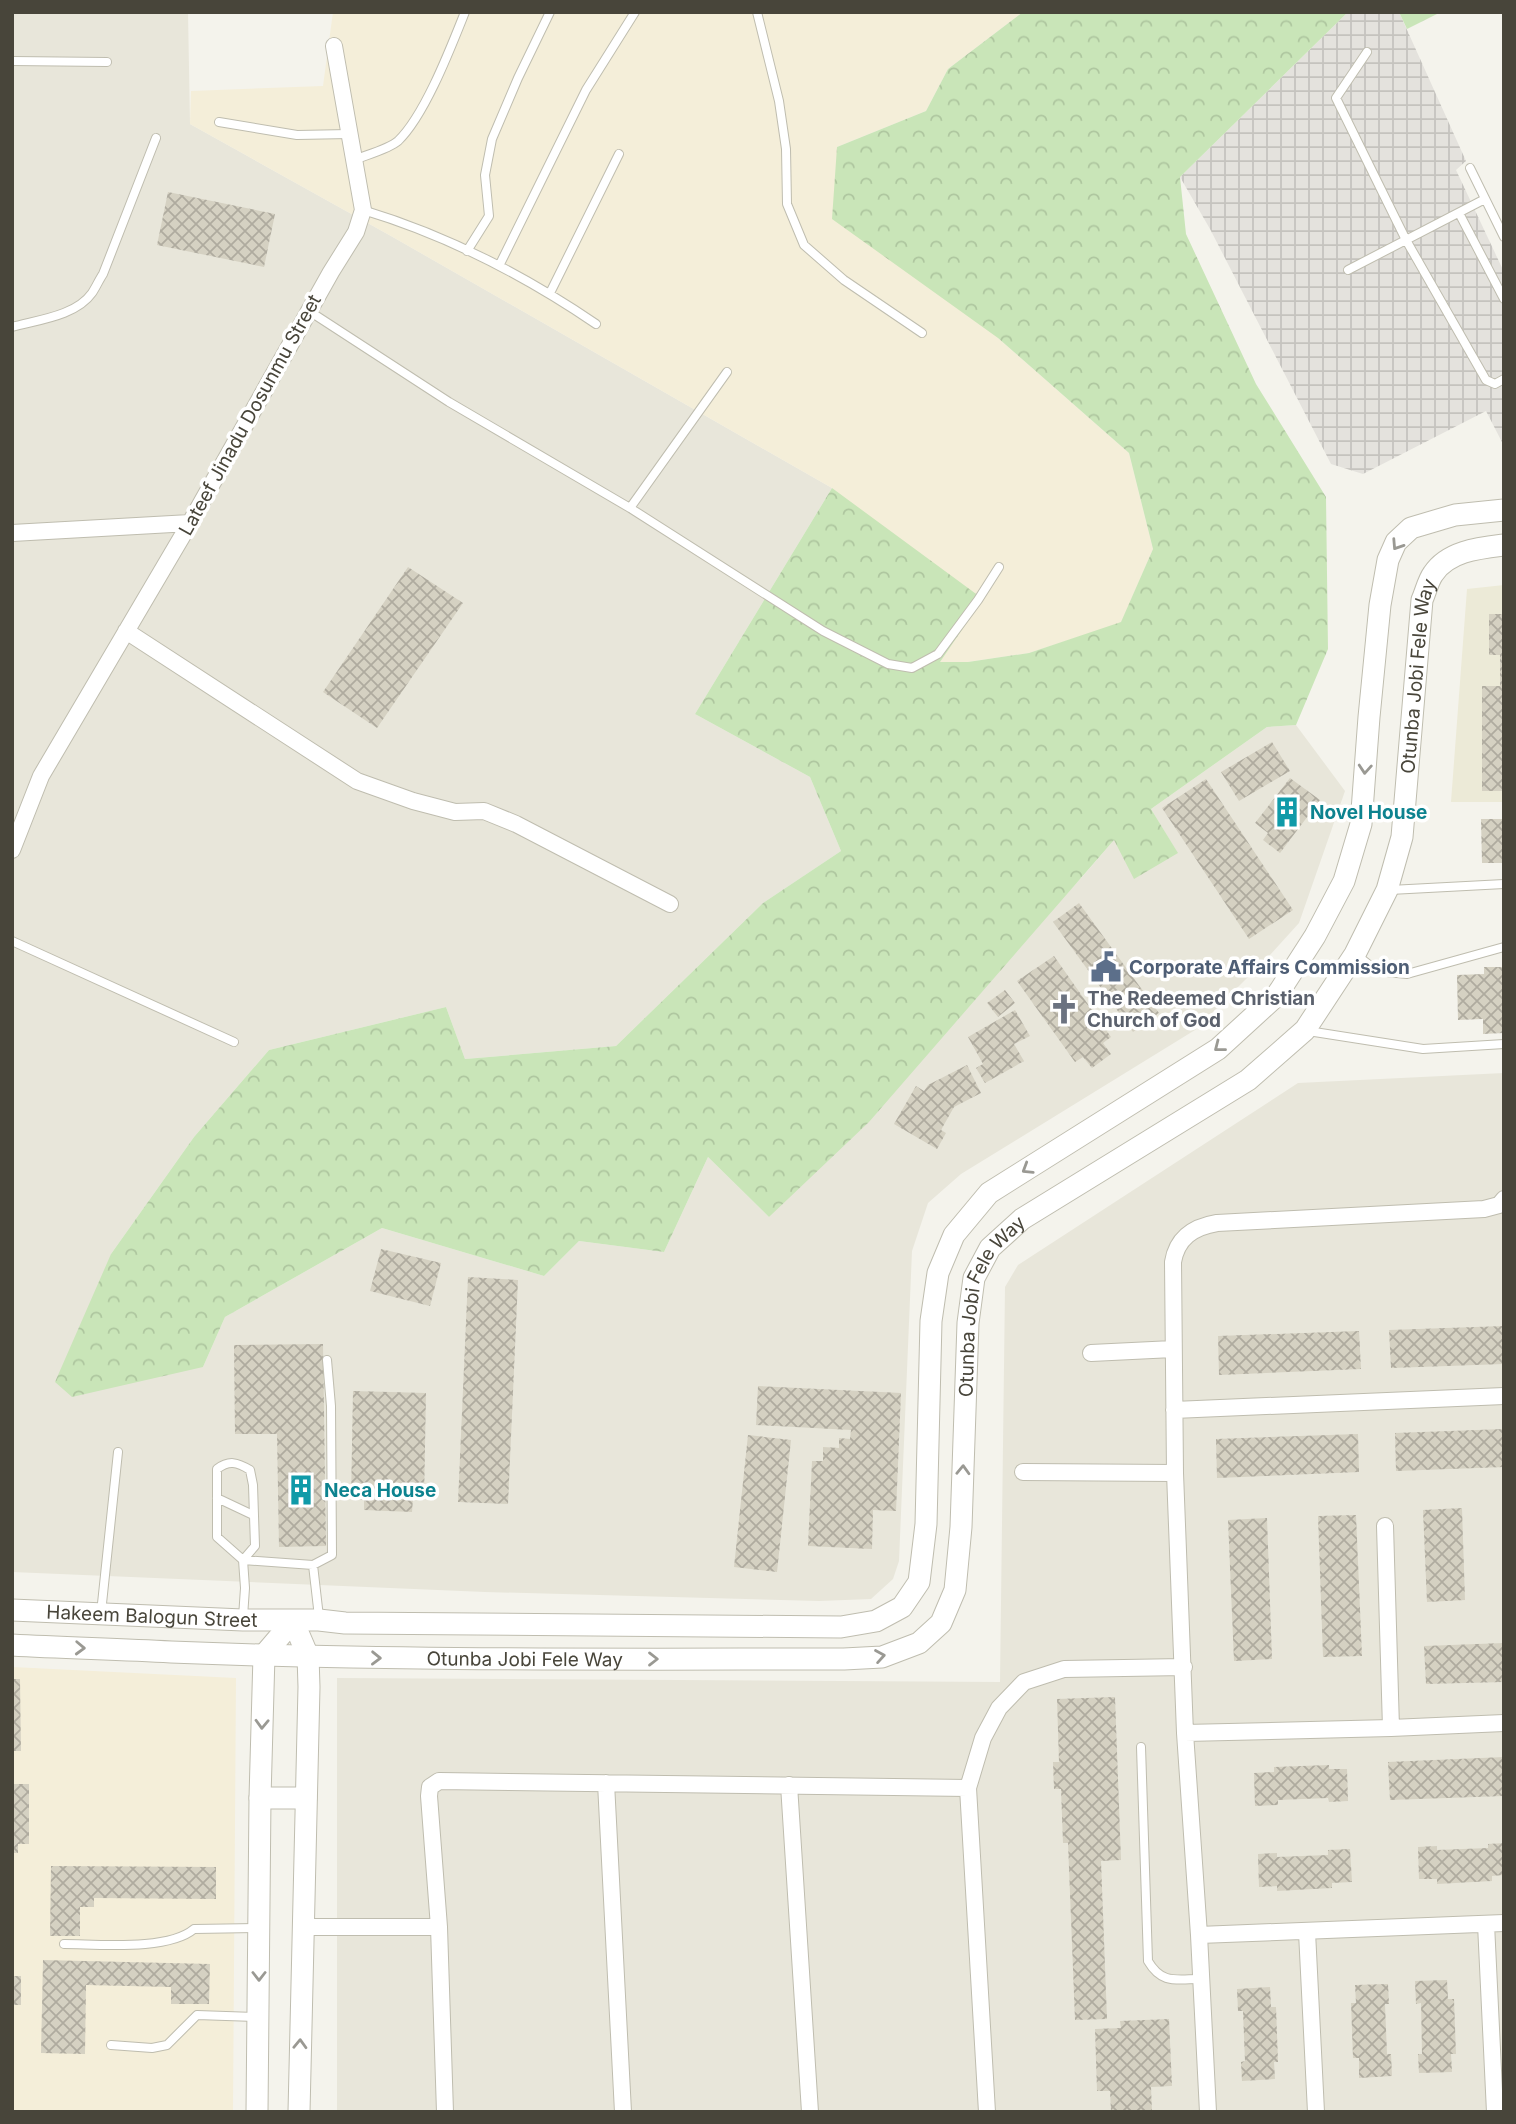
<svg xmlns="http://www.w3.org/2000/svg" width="1516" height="2124" viewBox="0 0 1516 2124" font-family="Inter,sans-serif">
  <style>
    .residential { fill: #e8e6da }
    .commercial { fill: #f4eed9 }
    .industrial { fill: url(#industrial-grid) }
    .education { fill: #ecead7 }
    .forest { fill: url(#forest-crowns) }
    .building { fill: url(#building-cross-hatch) }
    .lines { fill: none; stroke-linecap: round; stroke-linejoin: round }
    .service-casing { stroke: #bfbdaf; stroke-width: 10 }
    .minor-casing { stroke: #bfbdaf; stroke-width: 18 }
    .tertiary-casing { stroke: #bfbdaf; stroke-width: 23 }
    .service { stroke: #fff; stroke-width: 8 }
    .minor { stroke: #fff; stroke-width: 16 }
    .tertiary { stroke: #fff; stroke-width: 21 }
    .oneway { stroke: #9a9993 }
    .labels { text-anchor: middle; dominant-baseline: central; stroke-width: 7; stroke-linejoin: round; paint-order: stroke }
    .street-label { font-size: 19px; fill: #48453a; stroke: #fff }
    .culture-label { font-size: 19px; font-weight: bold; fill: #0d838f; stroke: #fff; text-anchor: start }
    .service-label { font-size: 19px; font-weight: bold; fill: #4e5e75; stroke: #fff; text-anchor: start }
    .worship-label { font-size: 19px; font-weight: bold; fill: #5b616d; stroke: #fff; text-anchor: start }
  </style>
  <defs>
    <pattern id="industrial-grid" width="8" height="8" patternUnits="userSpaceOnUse" patternTransform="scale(1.75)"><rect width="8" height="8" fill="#e4e2dd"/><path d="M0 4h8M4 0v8" fill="none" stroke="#c5c3be"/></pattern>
    <pattern id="forest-crowns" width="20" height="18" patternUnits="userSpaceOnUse" patternTransform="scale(1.75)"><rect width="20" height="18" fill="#c9e5b8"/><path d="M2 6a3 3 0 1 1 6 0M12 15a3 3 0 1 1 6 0" fill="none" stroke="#aec69f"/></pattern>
    <pattern id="building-cross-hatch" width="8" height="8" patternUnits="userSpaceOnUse" patternTransform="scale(1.75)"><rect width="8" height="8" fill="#d5d1c2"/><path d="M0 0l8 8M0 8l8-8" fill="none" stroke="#afab9f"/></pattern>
  </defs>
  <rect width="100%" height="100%" fill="#f4f3ec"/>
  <!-- residential -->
  <path class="residential" d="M 12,12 L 188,12 L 190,124 L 391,236 L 832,488 L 695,714 L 810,777 L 841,851 L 763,903 L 616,1046 L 465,1059 L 446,1007 L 269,1050 L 194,1137 L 111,1254 L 203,1367 L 225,1317 L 382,1228 L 544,1276 L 579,1241 L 664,1252 L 708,1157 L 769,1217 L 1083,876 L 1114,840 L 1177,852 L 1151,809 L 1267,727 L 1296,725 L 1345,791 L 1299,923 L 1269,956 L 1195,1030 L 961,1174 L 928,1203 L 912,1251 L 899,1561 L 893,1579 L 871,1599 L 819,1601 L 485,1592 L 12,1572 Z
    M 1504,1073 L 1504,2112 L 337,2112 L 337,1678 L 1000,1682 L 1005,1287 L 1018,1265 L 1298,1083 Z"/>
  <!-- commercial -->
  <path class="commercial" d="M 333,12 L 1023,12 L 948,69 L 926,111 L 837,147 L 998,338 L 1129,453 L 1153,549 L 1121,623 L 1029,653 L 968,662 L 939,662 L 832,488 L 391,236 L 190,124 L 191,91 L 323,86 Z
    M 12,1667 L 236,1678 L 233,2112 L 12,2112 Z"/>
  <!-- industrial -->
  <path class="industrial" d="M 1348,12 L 1399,12 L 1466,161 L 1456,170 L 1504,272 L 1504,446 L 1486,411 L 1363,474 L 1331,464 L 1210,229 L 1180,177 Z"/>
  <!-- education -->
  <path class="education" d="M 1504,585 L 1504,802 L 1451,802 L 1467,589 Z"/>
  <!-- forest -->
  <path class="forest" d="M 1023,12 L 1348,12 L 1180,177 L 1186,234 L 1256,384 L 1326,497 L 1328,649 L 1296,725 L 1267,727 L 1151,809 L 1178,853 L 1134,879 L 1114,840 L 869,1122 L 769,1217 L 708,1157 L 664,1252 L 579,1241 L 544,1276 L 382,1228 L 225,1317 L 203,1367 L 72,1397 L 55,1382 L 111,1254 L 194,1137 L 269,1050 L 446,1007 L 465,1059 L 616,1046 L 763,903 L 841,851 L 810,777 L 695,714 L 832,488 L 983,599 L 940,662 L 968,662 L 1029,653 L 1121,622 L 1153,549 L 1129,453 L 998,338 L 832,219 L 837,147 L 926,111 L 948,69 Z
    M 1399,12 L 1441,12 L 1407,29 Z"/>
  <!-- building -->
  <path class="building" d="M 168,192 L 275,214 L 264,267 L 157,245 Z
    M 408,567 L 463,603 L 377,728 L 323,692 Z
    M 1489,614 L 1504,614 L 1504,791 L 1482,791 L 1482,686 L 1500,686 L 1500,655 L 1489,655 Z
    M 1272,742 L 1290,771 L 1239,801 L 1221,772 Z
    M 1290,778 L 1320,800 L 1280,853 L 1263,840 L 1268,833 L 1255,823 Z
    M 1206,779 L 1293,910 L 1249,939 L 1162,808 Z
    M 1481,819 L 1504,819 L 1504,863 L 1482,863 Z
    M 1079,903 L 1159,1013 L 1133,1032 L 1053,922 Z
    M 1054,956 L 1111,1037 L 1103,1043 L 1111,1054 L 1092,1068 L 1083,1057 L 1075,1062 L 1017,981 Z
    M 1484,967 L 1504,967 L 1504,1033 L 1483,1034 L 1483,1019 L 1458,1020 L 1457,975 L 1484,974 Z
    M 1005,990 L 1015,1003 L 998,1017 L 987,1003 Z
    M 1015,1010 L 1030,1036 L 1014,1044 L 1024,1061 L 985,1083 L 976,1068 L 983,1064 L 968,1037 Z
    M 967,1065 L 981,1093 L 954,1107 L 941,1130 L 946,1133 L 937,1149 L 894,1124 L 916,1086 L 924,1091 L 928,1085 Z
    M 381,1249 L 441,1263 L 430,1306 L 370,1291 Z
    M 468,1277 L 518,1280 L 508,1504 L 458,1502 Z
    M 1504,1326 L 1504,1364 L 1391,1368 L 1389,1330 Z
    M 1359,1331 L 1361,1369 L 1219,1375 L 1218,1336 Z
    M 323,1344 L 326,1546 L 279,1547 L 277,1434 L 235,1434 L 234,1345 Z
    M 758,1386 L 901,1393 L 896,1511 L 873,1510 L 872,1549 L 808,1546 L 812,1461 L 823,1461 L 823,1447 L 839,1448 L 839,1438 L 850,1439 L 851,1430 L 756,1425 Z
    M 353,1391 L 426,1393 L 424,1500 L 413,1499 L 412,1512 L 364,1510 L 364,1500 L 351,1499 Z
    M 1504,1429 L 1504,1467 L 1396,1471 L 1395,1433 Z
    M 1358,1434 L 1359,1472 L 1217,1478 L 1216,1439 Z
    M 748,1435 L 791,1440 L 777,1572 L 734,1567 Z
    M 1462,1508 L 1465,1600 L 1427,1602 L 1423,1510 Z
    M 1356,1515 L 1362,1656 L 1323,1657 L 1318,1516 Z
    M 1267,1518 L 1272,1659 L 1234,1661 L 1228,1520 Z
    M 1504,1643 L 1504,1682 L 1426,1684 L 1424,1646 Z
    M 12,1679 L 20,1679 L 21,1751 L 12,1751 Z
    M 1115,1697 L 1121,1860 L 1101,1861 L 1107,2019 L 1075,2020 L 1068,1843 L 1063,1843 L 1061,1789 L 1054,1789 L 1053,1762 L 1059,1762 L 1057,1699 Z
    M 1504,1757 L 1504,1796 L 1390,1800 L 1388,1762 Z
    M 1329,1765 L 1329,1769 L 1347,1769 L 1348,1801 L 1329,1802 L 1328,1798 L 1278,1800 L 1278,1805 L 1255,1806 L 1254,1773 L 1274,1772 L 1274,1767 Z
    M 12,1784 L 29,1784 L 29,1844 L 18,1844 L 18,1853 L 12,1853 Z
    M 1504,1843 L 1504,1875 L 1492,1876 L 1492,1881 L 1437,1884 L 1437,1879 L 1419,1879 L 1418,1847 L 1437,1846 L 1437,1850 L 1488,1848 L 1488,1844 Z
    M 1350,1849 L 1352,1882 L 1332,1883 L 1332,1888 L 1277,1891 L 1277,1886 L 1259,1887 L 1258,1854 L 1277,1853 L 1277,1857 L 1328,1855 L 1328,1850 Z
    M 51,1866 L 216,1867 L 216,1899 L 94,1898 L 94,1907 L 80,1907 L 80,1936 L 50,1936 Z
    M 43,1960 L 210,1964 L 209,2004 L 171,2004 L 171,1987 L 86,1985 L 85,2054 L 41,2053 Z
    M 12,1976 L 21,1976 L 21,2005 L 12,2005 Z
    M 1447,1980 L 1448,1999 L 1454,1999 L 1456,2054 L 1451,2054 L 1452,2072 L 1419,2073 L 1418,2054 L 1422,2054 L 1421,2003 L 1416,2004 L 1415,1981 Z
    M 1388,1984 L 1389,2004 L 1385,2004 L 1387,2054 L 1391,2054 L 1392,2076 L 1359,2078 L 1359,2058 L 1353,2058 L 1351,2003 L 1356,2003 L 1355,1985 Z
    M 1270,1987 L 1271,2007 L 1276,2007 L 1278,2062 L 1274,2062 L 1275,2079 L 1242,2081 L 1241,2062 L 1245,2061 L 1243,2011 L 1238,2011 L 1237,1989 Z
    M 1169,2019 L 1172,2086 L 1151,2087 L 1152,2112 L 1111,2112 L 1110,2091 L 1097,2091 L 1095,2029 L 1121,2028 L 1120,2021 Z"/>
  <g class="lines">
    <!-- service casing -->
    <g class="service-casing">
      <path id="service" d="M 757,12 L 779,101 L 786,149 L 787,204 L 804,245 L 844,280 L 922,333
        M 1367,52 L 1336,98 L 1406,240 L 1486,380 L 1495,384 L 1504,379
        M 12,61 L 107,62
        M 219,122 L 297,135 L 349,134
        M 354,160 C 366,155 389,149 398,141 C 425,115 451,47 465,12
        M 1470,168 L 1504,237
        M 363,210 C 446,235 524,275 596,324
        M 1459,213 L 1504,299
        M 467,251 L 489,216 L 485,175 L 492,139 L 518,78 L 550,12
        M 500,264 L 586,90 L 635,12
        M 1348,270 L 1485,199
        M 550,293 L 619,154
        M 309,311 L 449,402 L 630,508 L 823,631 L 888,664 L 912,668 L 938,654 L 978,600 L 999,567
        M 12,327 C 37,320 76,316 92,293 C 96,287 99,280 103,274 L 156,138
        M 630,508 L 727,372
        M 1390,890 L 1504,884
        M 12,941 L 234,1042
        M 1355,954 L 1377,971 L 1407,974 L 1504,947
        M 1308,1031 L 1423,1049 L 1504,1044
        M 217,1498 L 253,1515
        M 101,1613 L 118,1452
        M 243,1617 L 245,1588 L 243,1560 L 217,1537 L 217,1469 C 229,1460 237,1462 250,1470 L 253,1485 L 255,1546 L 243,1560 L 313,1565
        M 319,1617 L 313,1565 L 332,1555 L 331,1406 L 327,1360
        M 1141,1747 L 1148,1961 C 1162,1985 1177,1979 1201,1979
        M 64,1944 C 98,1944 168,1951 194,1929 L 256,1928
        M 111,2045 L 152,2048 L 167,2045 L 197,2015 L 255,2017"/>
    </g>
    <!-- minor casing -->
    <g class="minor-casing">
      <path id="minor" d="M 12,533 L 190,523
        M 126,631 L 357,781 L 413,801 L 455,812 L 484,811 L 516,824 L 670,904
        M 12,850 L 41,776 L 190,523 L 331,272 L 356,232 L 363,210 L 334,46
        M 1091,1353 L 1173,1349
        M 1174,1410 L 1504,1396
        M 1023,1472 L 1175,1473
        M 1385,1526 L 1391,1728
        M 1185,1733 L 1391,1728 L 1504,1723
        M 606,1783 L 623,2112
        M 789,1785 L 810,2112
        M 1486,1924 L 1495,2112
        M 304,1927 L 439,1927
        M 1307,1932 L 1316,2112
        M 1199,1935 L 1504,1923
        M 445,2112 L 439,1927 L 429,1796 L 430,1787 L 439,1781 L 968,1788
        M 987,2112 L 968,1788 L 983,1738 L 999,1708 L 1024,1682 L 1064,1669 L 1184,1667
        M 1208,2112 L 1199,1935 L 1185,1733 L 1175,1473 L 1173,1262 C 1177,1238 1193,1227 1217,1223 L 1484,1209 L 1499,1205 L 1504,1199"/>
    </g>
    <!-- tertiary casing -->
    <g class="tertiary-casing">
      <g id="tertiary">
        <path id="s1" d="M 12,1610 L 243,1620 L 319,1620 L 345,1623 L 841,1627 L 876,1621 L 902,1607 L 919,1582 L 926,1524 L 931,1321 L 938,1273 L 954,1235 L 989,1193 L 1218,1049 L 1277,995 L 1315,936 L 1344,881 L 1361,824 L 1369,717 L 1380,605 L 1388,560 L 1396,542 L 1411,528 L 1455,515 L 1504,510"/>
        <path d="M 293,1621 L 308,1656 L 309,1687 L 299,2112"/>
        <path id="s2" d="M 12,1645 C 65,1648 118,1649 171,1652 C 395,1661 620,1659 844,1659 L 882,1657 L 919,1643 L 941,1623 L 955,1590 L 961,1527 L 968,1323 L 974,1278 L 990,1248 L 1022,1219 L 1248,1080 L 1305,1030 L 1355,954 L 1387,890 L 1402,837 L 1422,600 C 1426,591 1428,581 1433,574 C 1448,551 1479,548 1504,545"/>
        <path d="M 260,1798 L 306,1798"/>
        <path d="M 257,2112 L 260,1798 L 264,1655 L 293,1621"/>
      </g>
    </g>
    <!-- service -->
    <use href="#service" class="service"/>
    <!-- minor -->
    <use href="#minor" class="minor"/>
    <!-- tertiary -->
    <use href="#tertiary" class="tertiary"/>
  </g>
  <!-- one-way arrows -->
  <defs><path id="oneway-chevron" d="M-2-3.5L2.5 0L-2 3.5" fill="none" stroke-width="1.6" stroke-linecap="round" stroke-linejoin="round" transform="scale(1.75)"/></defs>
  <g class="oneway">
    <use href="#oneway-chevron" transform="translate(1397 545) rotate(123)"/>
    <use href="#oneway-chevron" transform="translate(1365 769) rotate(94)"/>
    <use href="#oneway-chevron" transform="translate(1219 1047) rotate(142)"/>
    <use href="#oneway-chevron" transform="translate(1027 1169) rotate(148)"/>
    <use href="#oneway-chevron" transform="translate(963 1470) rotate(-88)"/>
    <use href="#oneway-chevron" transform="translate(80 1648) rotate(2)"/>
    <use href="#oneway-chevron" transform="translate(880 1656) rotate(-10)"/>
    <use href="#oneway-chevron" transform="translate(376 1658) rotate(1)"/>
    <use href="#oneway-chevron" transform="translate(653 1659)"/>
    <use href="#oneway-chevron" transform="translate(262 1724) rotate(92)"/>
    <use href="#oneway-chevron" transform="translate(259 1976) rotate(90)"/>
    <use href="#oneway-chevron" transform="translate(300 2044) rotate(-88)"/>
  </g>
  <!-- icons -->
  <defs>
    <g id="building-bare" transform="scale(2.415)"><path d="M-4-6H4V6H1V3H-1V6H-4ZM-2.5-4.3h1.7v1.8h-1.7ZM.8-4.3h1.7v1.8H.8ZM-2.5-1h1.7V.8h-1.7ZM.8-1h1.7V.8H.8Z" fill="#0f9aa8" stroke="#fff" stroke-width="2.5" paint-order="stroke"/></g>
    <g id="civic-bare" transform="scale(2.415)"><path d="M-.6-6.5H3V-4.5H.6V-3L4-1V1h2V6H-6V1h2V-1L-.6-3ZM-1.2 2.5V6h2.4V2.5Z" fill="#5c6f8a" stroke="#fff" stroke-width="2.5" paint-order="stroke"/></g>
    <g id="church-bare" transform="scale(2.415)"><path d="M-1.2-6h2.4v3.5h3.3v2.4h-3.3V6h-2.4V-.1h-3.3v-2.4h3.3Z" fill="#6b7280" stroke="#fff" stroke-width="2.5" paint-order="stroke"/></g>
  </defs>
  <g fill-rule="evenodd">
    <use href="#building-bare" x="1287" y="812"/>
    <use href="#civic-bare" x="1106" y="967"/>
    <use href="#church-bare" x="1064" y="1009"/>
    <use href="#building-bare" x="301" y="1490"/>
  </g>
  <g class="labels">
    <!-- street labels -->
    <g class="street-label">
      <text transform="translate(250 415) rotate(-61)">Lateef Jinadu Dosunmu Street</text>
      <text stroke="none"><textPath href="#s2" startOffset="2086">Otunba Jobi Fele Way</textPath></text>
      <text stroke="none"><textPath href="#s2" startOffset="1267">Otunba Jobi Fele Way</textPath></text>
      <text stroke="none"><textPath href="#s1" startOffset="140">Hakeem Balogun Street</textPath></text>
      <text stroke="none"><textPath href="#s2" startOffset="513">Otunba Jobi Fele Way</textPath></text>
    </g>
    <!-- culture labels -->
    <g class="culture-label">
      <text x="1310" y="812">Novel House</text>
      <text x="324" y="1490">Neca House</text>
    </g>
    <!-- service labels -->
    <g class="service-label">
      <text x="1129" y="967">Corporate Affairs Commission</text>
    </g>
    <!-- worship labels -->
    <g class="worship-label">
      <text x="1087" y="998">The Redeemed Christian<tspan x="1087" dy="22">Church of God</tspan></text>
    </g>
  </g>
  <!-- border -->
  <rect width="1516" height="2124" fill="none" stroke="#48453a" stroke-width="28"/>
</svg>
